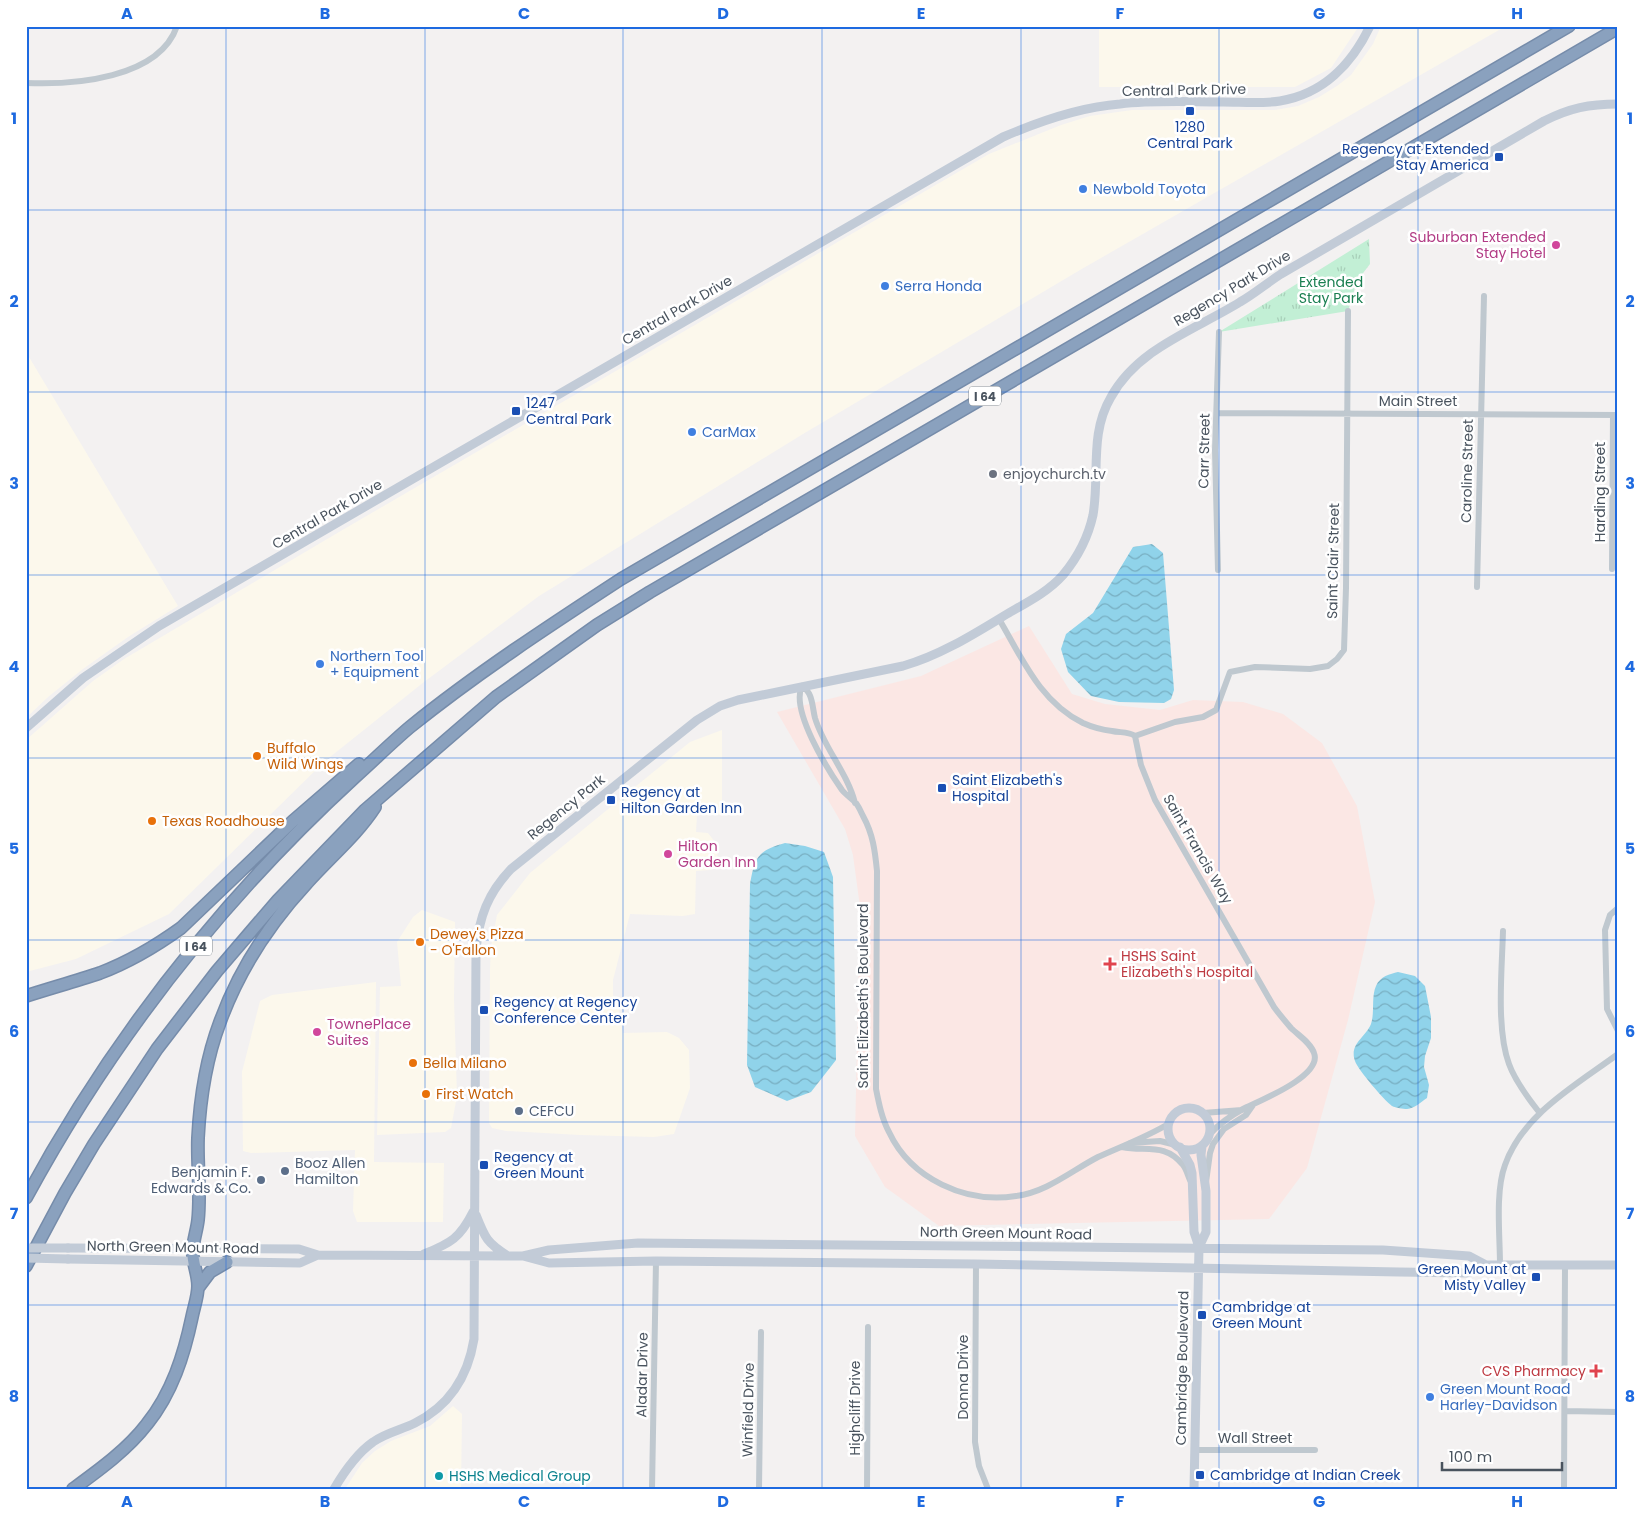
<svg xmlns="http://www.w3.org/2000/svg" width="1644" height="1515" viewBox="0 0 1644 1515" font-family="Poppins,sans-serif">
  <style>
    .commercial { fill: #fcf8ec }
    .medical { fill: #fbe7e4 }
    .grass { fill: url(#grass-tufts) }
    .water { fill: url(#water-waves) }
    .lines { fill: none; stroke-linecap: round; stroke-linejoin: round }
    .highway-casing { stroke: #768caa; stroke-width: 14 }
    .street { stroke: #bfc8cf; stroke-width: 6 }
    .secondary { stroke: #c2cbd7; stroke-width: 9 }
    .highway { stroke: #8aa1be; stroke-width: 11 }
    .secondary-bridge { stroke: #c2cbd7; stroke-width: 9 }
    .grid { fill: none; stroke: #1e6ae0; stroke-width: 1; stroke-opacity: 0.55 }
    .transit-dot { fill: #1a4fb4; stroke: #fff; stroke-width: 2 }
    .shop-dot { fill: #3f7fe0; stroke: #fff; stroke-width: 2 }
    .hotel-dot { fill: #d1479c; stroke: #fff; stroke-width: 2 }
    .worship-dot { fill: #6b7280; stroke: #fff; stroke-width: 2 }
    .food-dot { fill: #e8710a; stroke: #fff; stroke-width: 2 }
    .health-dot { fill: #e0444e; stroke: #fff; stroke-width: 2 }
    .service-dot { fill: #5c6f8a; stroke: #fff; stroke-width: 2 }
    .culture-dot { fill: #0f9aa8; stroke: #fff; stroke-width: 2 }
    .labels { text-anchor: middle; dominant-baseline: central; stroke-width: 5; stroke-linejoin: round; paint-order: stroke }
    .shield { fill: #fff; stroke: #80878e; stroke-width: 1 }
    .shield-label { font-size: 12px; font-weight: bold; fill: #49535e }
    .street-label { font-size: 14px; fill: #49535e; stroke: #fff }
    .transit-label { font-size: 14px; fill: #164399; stroke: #fff; text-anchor: start }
    .shop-label { font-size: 14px; fill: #366cbe; stroke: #fff; text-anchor: start }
    .hotel-label { font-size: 14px; fill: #b23c85; stroke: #fff; text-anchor: start }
    .park-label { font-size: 14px; fill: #1a7f51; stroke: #fff }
    .worship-label { font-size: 14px; fill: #5b616d; stroke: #fff; text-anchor: start }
    .food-label { font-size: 14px; fill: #c56008; stroke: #fff; text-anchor: start }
    .health-label { font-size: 14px; fill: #be3a42; stroke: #fff; text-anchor: start }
    .service-label { font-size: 14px; fill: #4e5e75; stroke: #fff; text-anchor: start }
    .culture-label { font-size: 14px; fill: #0d838f; stroke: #fff; text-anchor: start }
    .neatline { fill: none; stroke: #1e6ae0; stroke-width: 2 }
    .grid-label { font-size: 16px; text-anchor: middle; font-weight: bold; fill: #1e6ae0 }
  </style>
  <defs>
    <pattern id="grass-tufts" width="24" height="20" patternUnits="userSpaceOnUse" patternTransform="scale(1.25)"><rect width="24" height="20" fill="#c2efd5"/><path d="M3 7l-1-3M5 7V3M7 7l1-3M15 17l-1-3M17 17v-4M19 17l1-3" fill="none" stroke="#a8cfb9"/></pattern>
    <pattern id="water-waves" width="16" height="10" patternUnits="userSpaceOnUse" patternTransform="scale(1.25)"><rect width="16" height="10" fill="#90d3ea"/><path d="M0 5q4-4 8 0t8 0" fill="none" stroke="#78aec1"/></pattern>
  </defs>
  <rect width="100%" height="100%" fill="#f3f1f1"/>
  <!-- commercial -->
  <path class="commercial" d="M 1099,26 L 1359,26 L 1331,68 L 1295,87 L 1099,87 Z
    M 1381,26 L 1506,26 L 1080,270 L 803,434 L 539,596 L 424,682 L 325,761 L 169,914 L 76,959 L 26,972 L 26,740 L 93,681 L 124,659 L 339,532 L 989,154 L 1061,125 L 1090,116 L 1132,110 L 1275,110 L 1298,106 L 1319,97 L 1337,86 L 1351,75 L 1373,44 Z
    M 26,352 L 178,606 L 128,637 L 83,669 L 48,697 L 26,718 Z
    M 722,730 L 722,815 L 697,815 L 696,832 L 708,833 L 718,846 L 717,860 L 710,870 L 696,871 L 695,914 L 683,916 L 630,914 L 613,980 L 613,995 L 619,1010 L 623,1033 L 667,1032 L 679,1038 L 689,1050 L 690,1088 L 674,1134 L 654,1137 L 580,1135 L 506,1131 L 492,1128 L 489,1123 L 490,969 L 491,947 L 497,915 L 530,873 L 690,742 Z
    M 422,910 L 455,922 L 454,999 L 457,1096 L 451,1128 L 445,1132 L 377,1135 L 380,987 L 401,986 L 397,942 L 413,917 Z
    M 376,982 L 374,1162 L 444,1163 L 443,1222 L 357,1222 L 353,1211 L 355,1150 L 251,1153 L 243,1151 L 242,1072 L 260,1001 L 272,995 Z
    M 453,1406 L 462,1414 L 461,1489 L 345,1489 L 362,1463 L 375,1451 L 391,1441 L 430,1426 Z"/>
  <!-- medical -->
  <path class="medical" d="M 1029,626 L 1072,694 L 1105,704 L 1160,710 L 1193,700 L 1243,702 L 1283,714 L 1322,743 L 1357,806 L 1375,902 L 1348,1020 L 1307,1168 L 1269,1219 L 939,1226 L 885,1187 L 855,1136 L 860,907 L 853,855 L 845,829 L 777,712 L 921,676 Z"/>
  <!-- grass -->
  <path class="grass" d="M 1369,239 L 1370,264 L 1357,281 L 1348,311 L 1219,332 Z"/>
  <!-- water -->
  <path class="water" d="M 1152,544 L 1163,553 L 1174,690 L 1171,699 L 1164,703 L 1119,702 L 1091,696 L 1068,672 L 1061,649 L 1066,634 L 1093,613 L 1133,547 Z
    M 785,843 L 805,846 L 824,852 L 833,877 L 836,1060 L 811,1092 L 787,1101 L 755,1087 L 747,1065 L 750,884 C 755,857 757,851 785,843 Z
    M 1398,972 L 1415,976 L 1425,986 L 1431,1017 L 1431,1038 L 1425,1056 L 1424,1067 L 1429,1085 L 1427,1098 C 1421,1102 1415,1108 1407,1109 C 1403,1109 1396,1108 1392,1106 C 1384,1100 1358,1070 1355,1061 C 1349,1044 1365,1038 1371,1024 C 1375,1012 1371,997 1376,986 C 1380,976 1390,974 1398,972 Z"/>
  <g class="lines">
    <!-- highway casing -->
    <g class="highway-casing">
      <path id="highway" d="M 26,996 C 51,988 76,981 100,973 C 129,962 156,946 181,928 L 293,821 L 359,764
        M 26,1198 C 111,1041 223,898 355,777 C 373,761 391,743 410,727 C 477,673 549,626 621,579 L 1569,26
        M 26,1266 L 65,1193 L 94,1144 L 157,1049 L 217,971 L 278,900 L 364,811 L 496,697 L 597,625 L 650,592 L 1618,28
        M 198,1288 L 210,1272 L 227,1262
        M 73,1489 C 99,1470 127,1450 147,1424 C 172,1393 184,1355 192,1317 C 194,1307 198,1296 198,1286 C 198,1272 191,1261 193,1247 C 194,1238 197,1229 198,1220 C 201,1193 197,1165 198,1138 C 200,1098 206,1059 220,1022 C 239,970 269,924 307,883 C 329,858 357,835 375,807"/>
    </g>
    <!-- street -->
    <path class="street" d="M 26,83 C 73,85 159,79 177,26
      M 1217,413 L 1618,415
      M 1612,569 L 1613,415
      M 1218,570 L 1215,450 L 1219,332
      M 1477,587 L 1484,296
      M 999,619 C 1022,658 1040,702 1083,723 C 1092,727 1103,730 1112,731 C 1120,733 1128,731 1135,736 L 1141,765 L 1155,800 L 1274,1007 C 1279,1014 1285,1021 1291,1028 C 1298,1035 1311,1043 1314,1053 C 1323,1076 1259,1101 1243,1109 C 1232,1115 1218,1125 1210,1134
      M 1135,736 L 1175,722 L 1203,717 L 1216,710 L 1230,672 L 1255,667 L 1310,669 L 1328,666 L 1337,659 L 1344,650 L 1346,588 L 1348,311
      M 855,803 C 847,772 824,748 815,718 C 812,706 813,693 802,686 C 790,710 828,770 842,790 C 846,795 851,798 856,803 C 859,807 861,812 863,816 C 873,834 875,851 877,871 L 876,1089 C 879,1104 882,1119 889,1132 C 911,1179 966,1204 1016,1196 C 1047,1192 1071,1171 1098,1157 C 1122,1146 1147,1137 1170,1123
      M 1618,908 L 1610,915 L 1605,930 L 1607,1009 L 1618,1031
      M 1503,931 C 1502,969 1496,1029 1509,1064 C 1515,1081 1528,1098 1539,1112
      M 1203,1113 L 1242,1110
      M 1130,1143 L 1160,1141 L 1176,1145
      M 1122,1147 C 1145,1152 1165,1142 1183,1165 C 1187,1170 1188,1177 1191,1182
      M 1206,1182 L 1210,1153 L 1213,1144 L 1224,1129 L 1246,1115 L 1253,1105
      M 976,1264 L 975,1442 L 979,1466 L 988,1489
      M 1500,1265 C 1500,1236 1495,1192 1505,1165 C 1523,1114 1576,1085 1618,1054
      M 1565,1411 L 1618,1412
      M 1194,1450 L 1315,1450
      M 652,1489 L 656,1261
      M 759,1489 L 761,1332
      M 867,1489 L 868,1327
      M 1564,1489 L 1565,1265"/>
    <!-- secondary -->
    <path class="secondary" d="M 26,728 L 83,678 L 159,626 L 1003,137 C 1040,121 1080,107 1120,104 C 1154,100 1189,102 1223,102 C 1242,102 1262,104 1280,101 C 1323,94 1352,64 1370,26
      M1168 1129a21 21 0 1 1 42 0a21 21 0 1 1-42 0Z
      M 1180,1147 L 1190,1165 L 1192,1173 L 1194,1232 L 1199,1247 L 1194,1489
      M 476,1215 C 485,1238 487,1243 508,1256
      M 1199,1247 L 1206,1232 L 1206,1191 L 1201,1155 L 1202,1146
      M 68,1248 L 299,1249 L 318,1255 L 523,1256 L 549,1250 L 638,1243 L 1383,1250 L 1469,1256 L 1486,1265
      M 424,1254 C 451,1243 460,1238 473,1212
      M 523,1256 L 549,1263 L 656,1261 L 976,1264 L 1399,1272 L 1468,1273 L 1486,1265 L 1618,1265
      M 68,1259 L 300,1263 L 318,1255
      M 334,1489 C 344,1472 356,1454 373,1442 C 385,1433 401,1430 415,1423 C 449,1406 468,1376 474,1339 L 476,950 C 479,917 488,893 511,869 L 697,720 L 720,706 L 738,700 L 903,666 C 941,655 974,634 1007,614 C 1026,603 1048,592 1063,575 C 1078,557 1088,538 1093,515 C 1100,475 1089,434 1111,397 C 1138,348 1195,330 1240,302 C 1254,294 1267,283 1281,274 L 1544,121 C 1570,108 1589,104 1618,104"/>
    <!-- highway -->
    <use href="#highway" class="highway"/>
    <!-- secondary-bridge -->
    <path class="secondary-bridge" d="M 26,1248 L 68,1248
      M 26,1258 L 68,1259"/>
  </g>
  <!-- grid -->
  <path class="grid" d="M 226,26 L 226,1489M 425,26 L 425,1489M 623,26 L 623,1489M 822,26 L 822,1489M 1021,26 L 1021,1489M 1219,26 L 1219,1489M 1418,26 L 1418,1489M 26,210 L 1618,210M 26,392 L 1618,392M 26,575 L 1618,575M 26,758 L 1618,758M 26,940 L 1618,940M 26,1122 L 1618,1122M 26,1305 L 1618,1305"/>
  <!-- markers -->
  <g class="transit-dot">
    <rect x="1185" y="106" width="10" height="10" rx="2.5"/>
    <rect x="1494" y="152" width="10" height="10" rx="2.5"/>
    <rect x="511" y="406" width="10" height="10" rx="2.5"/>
    <rect x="937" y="783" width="10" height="10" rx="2.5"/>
    <rect x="606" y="795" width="10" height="10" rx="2.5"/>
    <rect x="479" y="1005" width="10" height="10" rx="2.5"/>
    <rect x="479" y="1160" width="10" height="10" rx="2.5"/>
    <rect x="1531" y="1272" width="10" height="10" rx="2.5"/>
    <rect x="1197" y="1310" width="10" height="10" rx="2.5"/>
    <rect x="1195" y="1470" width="10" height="10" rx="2.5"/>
  </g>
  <g class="shop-dot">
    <circle cx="1083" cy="189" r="5"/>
    <circle cx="885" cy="286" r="5"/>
    <circle cx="692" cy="432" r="5"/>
    <circle cx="320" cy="664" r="5"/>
    <circle cx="1430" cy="1397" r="5"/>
  </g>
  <g class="hotel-dot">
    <circle cx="1556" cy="245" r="5"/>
    <circle cx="668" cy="854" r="5"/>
    <circle cx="317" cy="1032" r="5"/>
  </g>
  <circle class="worship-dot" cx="993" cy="474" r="5"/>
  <g class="food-dot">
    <circle cx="257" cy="756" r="5"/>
    <circle cx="152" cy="821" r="5"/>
    <circle cx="420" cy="942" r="5"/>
    <circle cx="413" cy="1063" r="5"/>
    <circle cx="426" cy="1094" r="5"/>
  </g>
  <g class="health-dot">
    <path d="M1107.5 956.5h5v5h5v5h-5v5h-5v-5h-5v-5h5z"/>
    <path d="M1593.5 1363.5h5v5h5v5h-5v5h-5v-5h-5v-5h5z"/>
  </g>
  <g class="service-dot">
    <circle cx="519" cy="1111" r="5"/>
    <circle cx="285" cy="1171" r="5"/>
    <circle cx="261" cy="1180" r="5"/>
  </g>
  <circle class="culture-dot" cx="439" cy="1476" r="5"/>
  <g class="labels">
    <!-- shield labels -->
    <g class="shield">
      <rect x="969" y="386.5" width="32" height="19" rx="4"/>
      <rect x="180" y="936.5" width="32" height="19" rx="4"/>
    </g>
    <g class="shield-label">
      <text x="985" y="396">I 64</text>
      <text x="196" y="946">I 64</text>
    </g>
    <!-- street labels -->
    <g class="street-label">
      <text transform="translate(1184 90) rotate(-1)">Central Park Drive</text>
      <text transform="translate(1232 288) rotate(-31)">Regency Park Drive</text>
      <text transform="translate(677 310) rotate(-30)">Central Park Drive</text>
      <text x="1418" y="401">Main Street</text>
      <text transform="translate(1204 451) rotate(-89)">Carr Street</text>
      <text transform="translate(1467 471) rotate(-89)">Caroline Street</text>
      <text transform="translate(1600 492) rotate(-90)">Harding Street</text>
      <text transform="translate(327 514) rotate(-30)">Central Park Drive</text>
      <text transform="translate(1333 561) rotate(-89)">Saint Clair Street</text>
      <text transform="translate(566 807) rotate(-39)">Regency Park</text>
      <text transform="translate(1198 849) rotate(60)">Saint Francis Way</text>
      <text transform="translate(863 996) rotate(-90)">Saint Elizabeth's Boulevard</text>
      <text transform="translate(1006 1233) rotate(1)">North Green Mount Road</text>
      <text transform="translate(173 1247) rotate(1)">North Green Mount Road</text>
      <text transform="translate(1182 1368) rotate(-89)">Cambridge Boulevard</text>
      <text transform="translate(642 1375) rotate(-89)">Aladar Drive</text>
      <text transform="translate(963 1377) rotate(-90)">Donna Drive</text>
      <text transform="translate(855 1408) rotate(-90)">Highcliff Drive</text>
      <text transform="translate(748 1410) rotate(-89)">Winfield Drive</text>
      <text x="1255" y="1438">Wall Street</text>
    </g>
    <!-- transit labels -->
    <g class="transit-label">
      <text x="1190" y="127" text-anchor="middle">1280<tspan x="1190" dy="16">Central Park</tspan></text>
      <text x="1489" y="149" text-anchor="end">Regency at Extended<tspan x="1489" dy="16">Stay America</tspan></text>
      <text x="526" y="403">1247<tspan x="526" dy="16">Central Park</tspan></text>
      <text x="952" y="780">Saint Elizabeth's<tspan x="952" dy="16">Hospital</tspan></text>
      <text x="621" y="792">Regency at<tspan x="621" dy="16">Hilton Garden Inn</tspan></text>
      <text x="494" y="1002">Regency at Regency<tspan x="494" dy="16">Conference Center</tspan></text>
      <text x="494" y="1157">Regency at<tspan x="494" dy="16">Green Mount</tspan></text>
      <text x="1526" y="1269" text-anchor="end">Green Mount at<tspan x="1526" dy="16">Misty Valley</tspan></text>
      <text x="1212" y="1307">Cambridge at<tspan x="1212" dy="16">Green Mount</tspan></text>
      <text x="1210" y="1475">Cambridge at Indian Creek</text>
    </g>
    <!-- shop labels -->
    <g class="shop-label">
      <text x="1093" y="189">Newbold Toyota</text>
      <text x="895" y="286">Serra Honda</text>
      <text x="702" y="432">CarMax</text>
      <text x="330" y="656">Northern Tool<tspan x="330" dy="16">+ Equipment</tspan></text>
      <text x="1440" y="1389">Green Mount Road<tspan x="1440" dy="16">Harley-Davidson</tspan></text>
    </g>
    <!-- hotel labels -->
    <g class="hotel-label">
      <text x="1546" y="237" text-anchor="end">Suburban Extended<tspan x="1546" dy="16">Stay Hotel</tspan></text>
      <text x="678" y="846">Hilton<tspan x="678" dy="16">Garden Inn</tspan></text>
      <text x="327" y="1024">TownePlace<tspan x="327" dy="16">Suites</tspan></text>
    </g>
    <!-- park labels -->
    <g class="park-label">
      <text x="1331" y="282">Extended<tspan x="1331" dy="16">Stay Park</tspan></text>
    </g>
    <!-- worship labels -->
    <g class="worship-label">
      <text x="1003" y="474">enjoychurch.tv</text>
    </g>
    <!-- food labels -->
    <g class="food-label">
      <text x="267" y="748">Buffalo<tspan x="267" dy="16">Wild Wings</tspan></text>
      <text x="162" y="821">Texas Roadhouse</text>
      <text x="430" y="934">Dewey's Pizza<tspan x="430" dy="16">- O'Fallon</tspan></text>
      <text x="423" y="1063">Bella Milano</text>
      <text x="436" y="1094">First Watch</text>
    </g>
    <!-- health labels -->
    <g class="health-label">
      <text x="1121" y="956">HSHS Saint<tspan x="1121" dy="16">Elizabeth's Hospital</tspan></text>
      <text x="1586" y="1371" text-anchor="end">CVS Pharmacy</text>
    </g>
    <!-- service labels -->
    <g class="service-label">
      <text x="529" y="1111">CEFCU</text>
      <text x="295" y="1163">Booz Allen<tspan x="295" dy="16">Hamilton</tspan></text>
      <text x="251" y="1172" text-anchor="end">Benjamin F.<tspan x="251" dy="16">Edwards &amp; Co.</tspan></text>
    </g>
    <!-- culture labels -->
    <g class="culture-label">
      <text x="449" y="1476">HSHS Medical Group</text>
    </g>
  </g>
  <!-- border -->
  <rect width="1644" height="1515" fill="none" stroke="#ffffff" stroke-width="55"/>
  <!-- scale -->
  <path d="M1442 1462v8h120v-8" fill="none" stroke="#49535e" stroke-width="2.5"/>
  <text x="1449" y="1462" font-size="15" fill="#49535e" stroke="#ffffff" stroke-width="4" paint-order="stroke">100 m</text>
  <rect x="28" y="28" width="1588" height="1460" class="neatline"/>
  <g class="grid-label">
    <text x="127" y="19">A</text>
    <text x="325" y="19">B</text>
    <text x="524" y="19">C</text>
    <text x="723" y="19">D</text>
    <text x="921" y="19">E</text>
    <text x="1120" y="19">F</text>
    <text x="1319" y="19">G</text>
    <text x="1517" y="19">H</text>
    <text x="14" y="124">1</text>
    <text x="1630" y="124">1</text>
    <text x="14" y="307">2</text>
    <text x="1630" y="307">2</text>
    <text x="14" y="489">3</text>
    <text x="1630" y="489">3</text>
    <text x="14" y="672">4</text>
    <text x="1630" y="672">4</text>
    <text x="14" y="854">5</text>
    <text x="1630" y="854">5</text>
    <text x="14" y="1037">6</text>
    <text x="1630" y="1037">6</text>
    <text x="14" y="1219">7</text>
    <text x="1630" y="1219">7</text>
    <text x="14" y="1402">8</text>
    <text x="1630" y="1402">8</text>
    <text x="127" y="1507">A</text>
    <text x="325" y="1507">B</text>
    <text x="524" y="1507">C</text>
    <text x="723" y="1507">D</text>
    <text x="921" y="1507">E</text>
    <text x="1120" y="1507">F</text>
    <text x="1319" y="1507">G</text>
    <text x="1517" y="1507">H</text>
  </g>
</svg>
